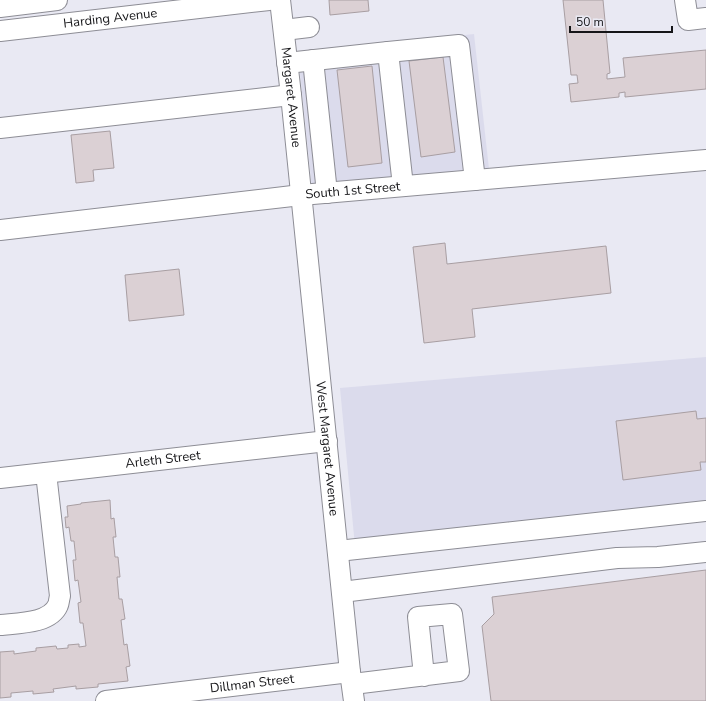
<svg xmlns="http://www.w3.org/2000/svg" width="706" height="701" viewBox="0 0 706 701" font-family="'Nunito Sans',sans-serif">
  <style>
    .built { fill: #dbdbec }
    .building { fill: #dbd0d4; stroke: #a89ea2 }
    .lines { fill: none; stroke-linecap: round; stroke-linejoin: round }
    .minor-casing { stroke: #8d8d95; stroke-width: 22 }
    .minor { stroke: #fff; stroke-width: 20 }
    .labels { text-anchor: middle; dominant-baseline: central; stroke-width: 3; stroke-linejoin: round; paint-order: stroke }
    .street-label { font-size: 13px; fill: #151518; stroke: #e9e9f3 }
  </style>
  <rect width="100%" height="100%" fill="#e9e9f3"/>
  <!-- built -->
  <path class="built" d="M 474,34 L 489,169 L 312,188 L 298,54 Z
    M 706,357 L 706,521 L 356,557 L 340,388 Z"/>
  <!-- building -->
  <path class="building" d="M 329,0 L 368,0 L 369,11 L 330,15 Z
    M 563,0 L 603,0 L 610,73 L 607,74 L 607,79 L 625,77 L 623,58 L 706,50 L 706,89 L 625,97 L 625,92 L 619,93 L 619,97 L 571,102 L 569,84 L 578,83 L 577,75 L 571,75 Z
    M 443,57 L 455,152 L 421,157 L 409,61 Z
    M 372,66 L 382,163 L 348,167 L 337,70 Z
    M 110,131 L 114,168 L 93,170 L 94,181 L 76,183 L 71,135 Z
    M 445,243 L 447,264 L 606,246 L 611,293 L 472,309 L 475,337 L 424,343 L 413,247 Z
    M 179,269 L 184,315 L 129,321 L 125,275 Z
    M 696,411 L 697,419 L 706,418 L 706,462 L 700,462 L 701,470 L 623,480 L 616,421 Z
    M 110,500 L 111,519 L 114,518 L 116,537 L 113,537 L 115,557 L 118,557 L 120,577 L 117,577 L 119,599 L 122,599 L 125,619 L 121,620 L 124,645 L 127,644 L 130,666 L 126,667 L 128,681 L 98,684 L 98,687 L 76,689 L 76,686 L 53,689 L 54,692 L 33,694 L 33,691 L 11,693 L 11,697 L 0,698 L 0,652 L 14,651 L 14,654 L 36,651 L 36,648 L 56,646 L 57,649 L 68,648 L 68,645 L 79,644 L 79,647 L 86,646 L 83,623 L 80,623 L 78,603 L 81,602 L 78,580 L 75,581 L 73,560 L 76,560 L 74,541 L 71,541 L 69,527 L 66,528 L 65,517 L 68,517 L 67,506 L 81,504 L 81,503 Z
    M 706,570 L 706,701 L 491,701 L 482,626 L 494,614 L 492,597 Z"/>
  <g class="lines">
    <!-- minor casing -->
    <g class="minor-casing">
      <g id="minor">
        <path id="s1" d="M 280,0 L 291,95 L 350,672 L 354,701"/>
        <path d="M 685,0 L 688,20 L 706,18"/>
        <path d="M 0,7 L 57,0"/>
        <path d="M 284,30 L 309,27"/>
        <path id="s2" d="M 0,31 L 269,0"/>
        <path d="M 388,52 L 459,45 L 475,180"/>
        <path d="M 313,60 L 327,193"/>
        <path d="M 287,63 L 388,52 L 403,186"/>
        <path d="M 0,128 L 291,95"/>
        <path id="s3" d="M 0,230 L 301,195 L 706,160"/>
        <path id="s4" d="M 0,478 L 327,441"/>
        <path d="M 338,551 L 706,511"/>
        <path d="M 342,592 L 617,558 L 658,557 L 706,552"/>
        <path d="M 0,625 C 17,623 50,624 58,605 C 59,603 59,599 60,596 L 46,473"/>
        <path d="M 353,684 L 459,671 L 452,614 L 418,617 L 424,676"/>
        <path id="s5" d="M 106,701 L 350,672"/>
      </g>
    </g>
    <!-- minor -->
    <use href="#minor" class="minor"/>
  </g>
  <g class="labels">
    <!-- street labels -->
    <g class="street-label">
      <text stroke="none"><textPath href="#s2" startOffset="111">Harding Avenue</textPath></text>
      <text stroke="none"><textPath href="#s1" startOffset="98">Margaret Avenue</textPath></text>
      <text stroke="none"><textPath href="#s3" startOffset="355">South 1st Street</textPath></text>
      <text stroke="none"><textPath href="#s1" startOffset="451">West Margaret Avenue</textPath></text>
      <text stroke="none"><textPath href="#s4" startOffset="164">Arleth Street</textPath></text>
      <text stroke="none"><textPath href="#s5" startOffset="147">Dillman Street</textPath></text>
    </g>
  </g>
  <!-- scale -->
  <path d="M570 26v6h102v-6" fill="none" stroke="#151518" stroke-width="2"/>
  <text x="576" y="26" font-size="12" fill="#151518" stroke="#e9e9f3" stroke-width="3" paint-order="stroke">50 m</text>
</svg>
